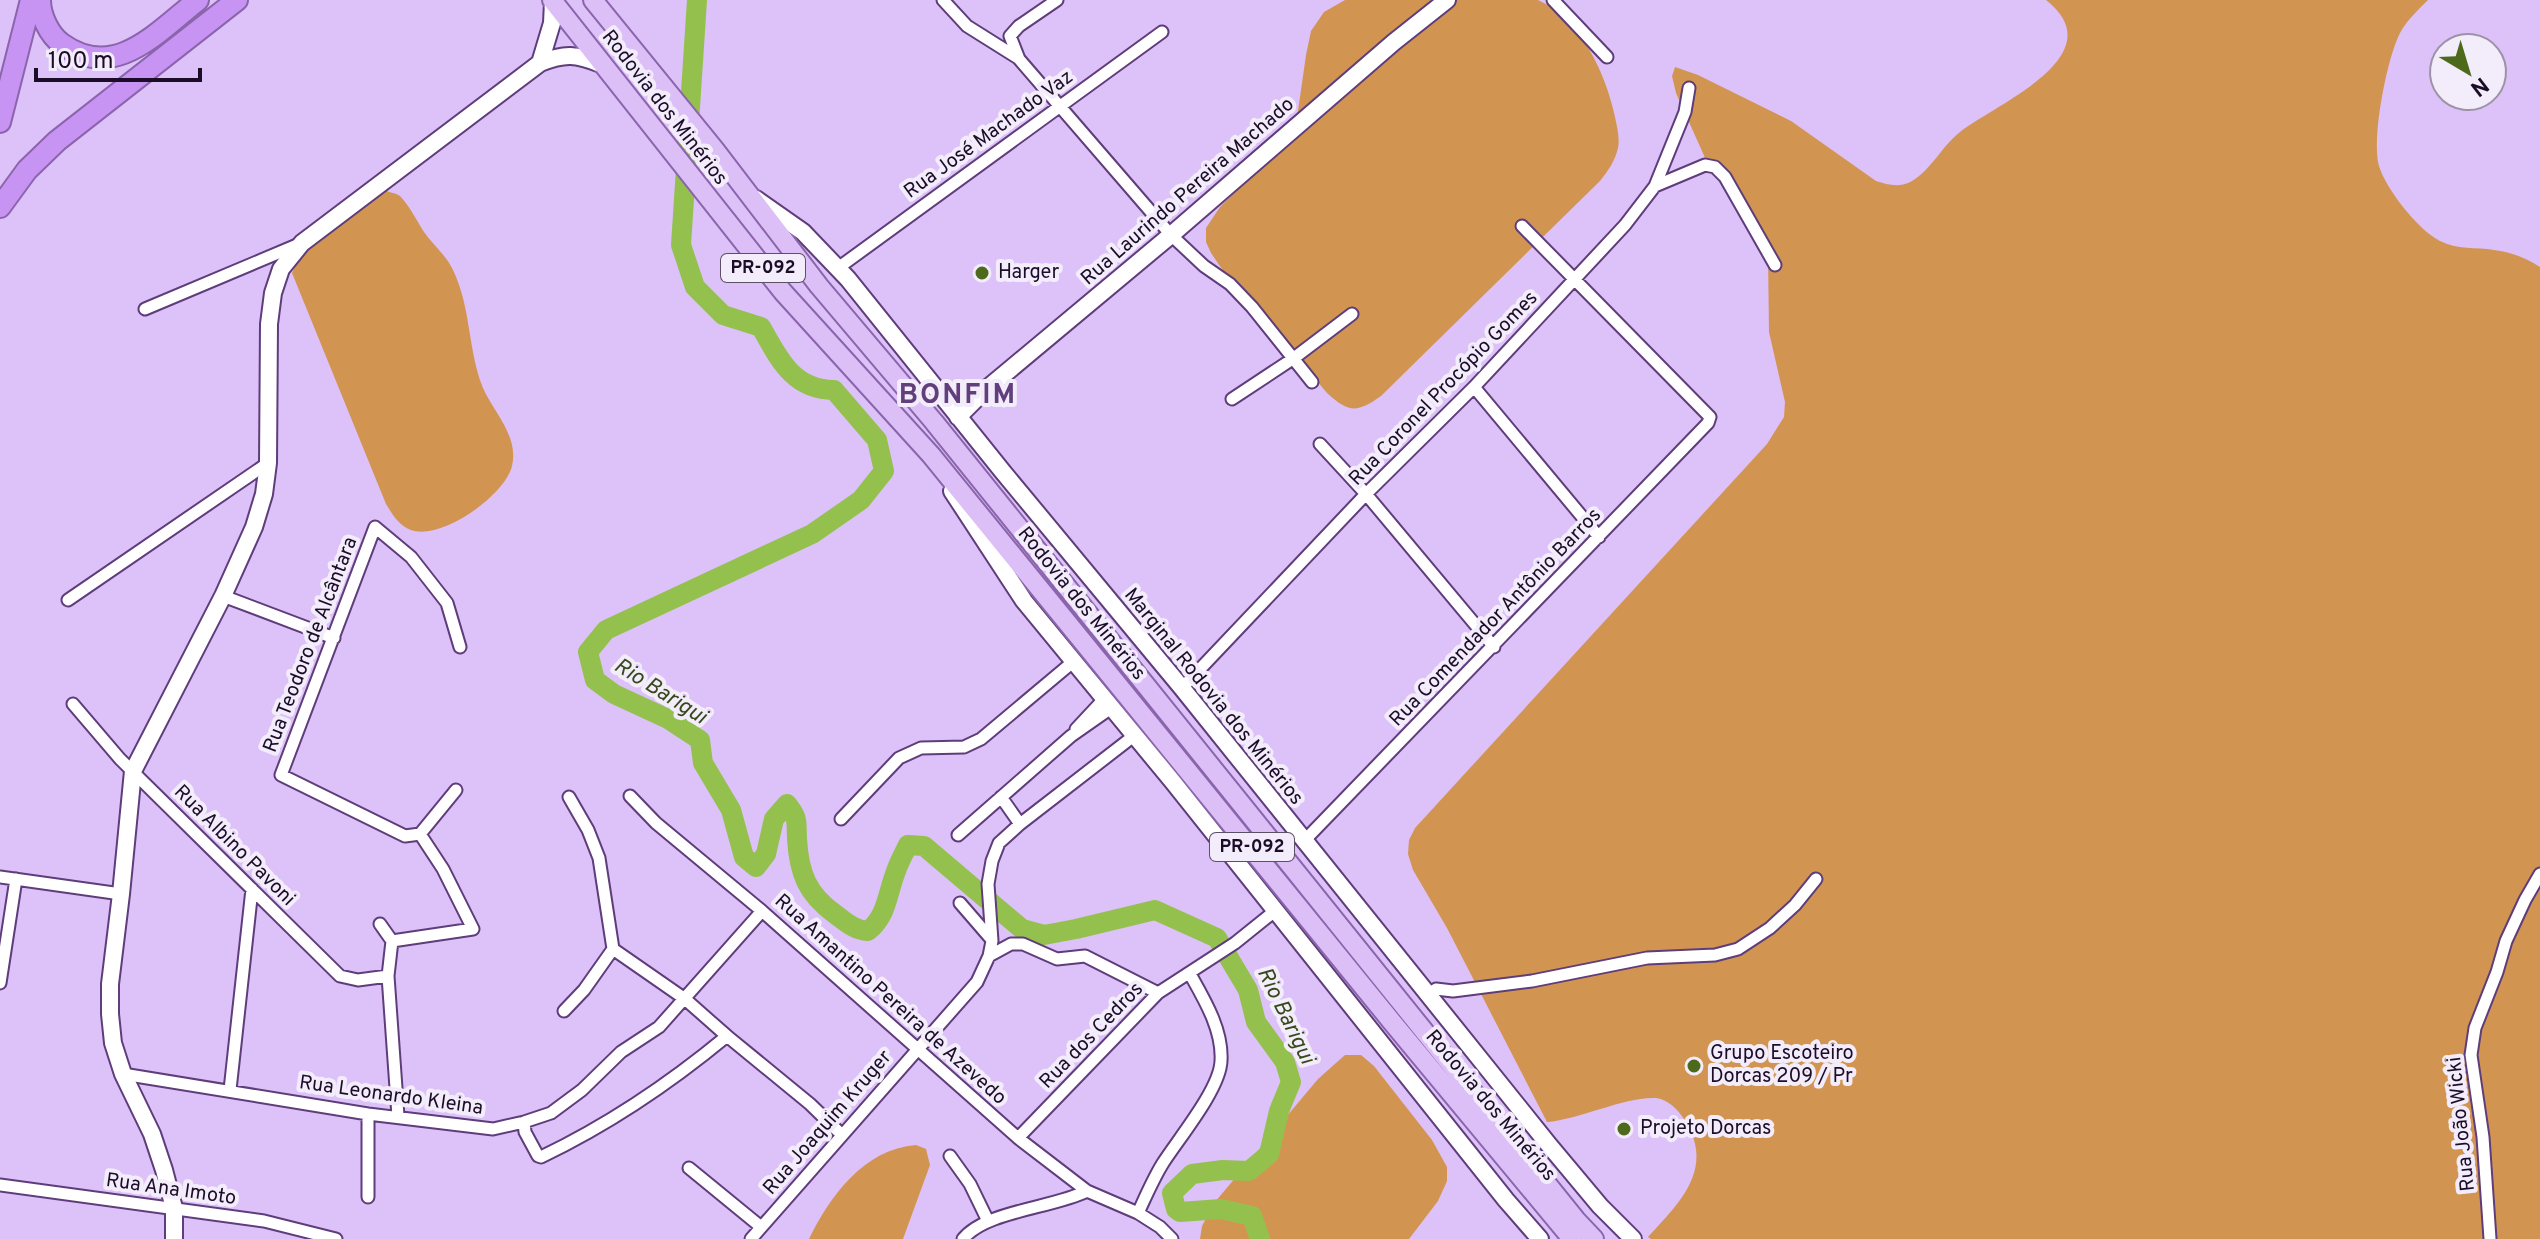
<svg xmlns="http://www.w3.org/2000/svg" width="2540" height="1239" viewBox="0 0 2540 1239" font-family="Overpass,sans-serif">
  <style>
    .green { fill: #d29551 }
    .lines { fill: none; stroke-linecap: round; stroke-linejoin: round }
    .river { stroke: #94c14d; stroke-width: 20 }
    .street-casing { stroke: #5e3d7a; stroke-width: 15 }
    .secondary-casing { stroke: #5e3d7a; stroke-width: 20 }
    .primary-casing { stroke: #8b65ac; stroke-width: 22 }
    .highway-casing { stroke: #8b65ac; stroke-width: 24 }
    .street { stroke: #fff; stroke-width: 11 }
    .secondary { stroke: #fff; stroke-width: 16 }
    .primary { stroke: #ddbff8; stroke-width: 18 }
    .highway { stroke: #c794f4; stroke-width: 20 }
    .poi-dot { fill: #4d691c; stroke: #f3ecfa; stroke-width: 3 }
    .labels { text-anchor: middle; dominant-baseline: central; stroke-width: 8; stroke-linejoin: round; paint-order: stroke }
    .shield { fill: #f3ecfa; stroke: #5c5066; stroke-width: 2 }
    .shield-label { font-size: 18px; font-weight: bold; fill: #1b0d27 }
    .street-label { font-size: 20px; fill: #1b0d27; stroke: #f3ecfa }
    .poi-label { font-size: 20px; fill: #1b0d27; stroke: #f3ecfa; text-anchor: start }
    .water-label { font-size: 22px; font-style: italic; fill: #37491b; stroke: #f3ecfa }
    .district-label { font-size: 28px; font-weight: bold; letter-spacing: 2px; fill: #603f7c; stroke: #f3ecfa }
  </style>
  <rect width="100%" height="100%" fill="#ddc1f9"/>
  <!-- green -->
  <path class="green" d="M 1345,0 L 1538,0 C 1581,19 1606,74 1615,117 C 1617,127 1620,138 1618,148 C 1615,161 1608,171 1600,181 L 1381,396 C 1357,413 1349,413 1327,393 L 1224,272 L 1211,253 L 1206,242 L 1206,228 L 1220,207 L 1295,132 L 1306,55 L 1311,31 L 1324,12 Z
    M 2046,0 L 2428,0 C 2418,10 2407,20 2400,33 C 2387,58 2371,139 2379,166 C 2386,189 2418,230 2440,241 C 2457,250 2476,247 2494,250 C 2511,252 2526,258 2540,267 L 2540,1239 L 1651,1239 L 1648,1237 C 1680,1202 1716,1168 1684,1119 C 1677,1109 1669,1100 1656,1098 C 1627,1096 1580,1119 1547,1122 L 1447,928 L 1413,870 L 1408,854 L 1409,840 L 1415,828 L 1767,444 L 1784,417 L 1785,402 L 1769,332 L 1768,255 L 1764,237 L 1706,160 L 1676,93 L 1672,76 L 1675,67 L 1698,75 L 1791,121 L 1876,181 C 1888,185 1900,188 1912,181 C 1931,170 1942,146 1960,132 C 1996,104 2116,55 2046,0 Z
    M 383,190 C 388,192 396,193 400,196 C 409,205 417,221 424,232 C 433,245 446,255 453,270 C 471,307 468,351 483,388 C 494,413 519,436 512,466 C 505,496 440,541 411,530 C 398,525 393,515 386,504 L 292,273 L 300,256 L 311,242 Z
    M 1345,1055 L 1361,1055 L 1374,1066 L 1432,1140 L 1447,1167 L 1447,1181 L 1438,1201 L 1409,1239 L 1200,1239 L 1202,1226 L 1215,1202 L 1318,1079 Z
    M 916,1145 L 926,1149 L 930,1165 L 903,1239 L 809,1239 C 830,1196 864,1149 916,1145 Z"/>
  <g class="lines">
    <!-- river -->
    <path class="river" d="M 697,0 L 681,245 L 695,287 L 723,315 L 761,327 C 779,359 793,390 834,390 L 877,440 L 884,471 L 861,500 L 812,534 L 606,630 L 588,652 L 595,680 L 614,694 L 668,719 L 700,740 L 703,763 L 731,810 L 744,857 L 756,867 L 766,854 L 774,819 L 787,804 C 799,819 796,821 797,839 C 799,873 807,894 835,914 C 846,922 854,930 868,931 C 887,916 887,895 895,874 C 898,864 903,855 908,845 L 924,846 L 1022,929 L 1044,935 L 1076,929 L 1155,910 L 1217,938 L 1248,990 L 1256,1022 L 1285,1062 L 1291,1082 L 1279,1111 L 1269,1154 L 1249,1171 L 1223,1170 L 1192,1174 L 1172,1193 L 1176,1209 L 1180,1212 L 1221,1209 L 1252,1216 L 1260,1239"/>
    <!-- street casing -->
    <g class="street-casing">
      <path id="street" d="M 943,0 L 967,26 L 1018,58
        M 1057,0 L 1019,26 L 1010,36 L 1019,59 L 1171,235 L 1204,266 L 1230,284 L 1252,307 L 1312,382
        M 1553,0 L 1607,57
        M 1655,186 L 1705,165 L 1715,167 L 1725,177 L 1775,265
        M 838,268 L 1162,32
        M 145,309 L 297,245
        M 1474,387 L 1599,537
        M 1232,399 L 1294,358 L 1352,314
        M 1320,444 L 1366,494 L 1494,647
        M 223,596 L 334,638
        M 68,600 L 268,463
        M 1182,688 L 1366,494 L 1474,387 L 1625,225 L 1655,186 L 1685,112 L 1689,88
        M 73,704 L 120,759 L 340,976 L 358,980 L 388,976
        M 1076,729 L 1104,699
        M 456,790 L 420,834 L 405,836 L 281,775 L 375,527 L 411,557 L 447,603 L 460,647
        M 630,796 L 656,823 L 762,911 L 1018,1138 L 1087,1191 L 1138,1213 L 1160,1227 L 1172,1239
        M 569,797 L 588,830 L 599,858 L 613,949 L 685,999 L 727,1036 L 810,1104 L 842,1135
        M 1001,797 L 1020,824
        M 841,819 L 899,758 L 921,748 L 964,747 L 981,739 L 1074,661
        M 958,835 L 1071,736 L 1111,708
        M 1304,841 L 1708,423 L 1710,417 L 1522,226
        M 0,877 L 121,894
        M 960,903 L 992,940
        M 380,924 L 392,941 L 388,976 L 398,1116
        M 392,941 L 473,929 L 443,869 L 420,834
        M 989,956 L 1011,944 L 1023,944 L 1057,959 L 1085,956 L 1158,993
        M 0,983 L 16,879
        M 1427,995 L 1436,989 L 1453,991 L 1532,981 L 1647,958 L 1715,955 L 1738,949 L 1770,928 L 1795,905 L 1816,879
        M 564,1011 L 584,990 L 613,949
        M 123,1074 L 368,1114 L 493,1129 L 524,1122 L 551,1113 L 582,1090 L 621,1052 L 659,1027 L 762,911
        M 230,1090 L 252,889
        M 368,1114 L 368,1197
        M 524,1122 L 525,1132 L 538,1156 L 541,1157 C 608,1125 669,1084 727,1036
        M 1018,1138 L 1158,993 L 1235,943 L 1276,910
        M 950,1156 L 970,1184 L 988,1221
        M 689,1168 L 761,1227
        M 0,1185 L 264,1221 L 336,1239
        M 1138,1213 C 1146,1196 1153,1179 1163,1163 C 1179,1138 1220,1089 1221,1061 C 1223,1030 1204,999 1190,974
        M 751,1239 L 977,982 L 989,956 L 992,941 L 988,884 L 992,861 L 999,843 L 1020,824 L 1135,735
        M 963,1239 C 985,1211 1053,1208 1087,1191
        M 2490,1239 L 2483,1137 L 2471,1055 L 2475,1028 L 2497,972 L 2506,941 L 2525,900 L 2540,874"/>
    </g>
    <!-- secondary casing -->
    <g class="secondary-casing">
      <path id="secondary" d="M 540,63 L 552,23 L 553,2
        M 756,199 L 803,232 L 848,279 L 1003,472 L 1182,688 L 1549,1145 L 1600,1206 L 1633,1239
        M 958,417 L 983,392 L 1171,235 L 1394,42 L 1447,0
        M 952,491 L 1024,601 L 1173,782 L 1506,1200 L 1540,1239
        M 174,1239 L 174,1208 L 164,1170 L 152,1134 L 123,1074 L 113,1043 L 110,1014 L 110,984 L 121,894 L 133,771 L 223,596 L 254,527 L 264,494 L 268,463 L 269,324 L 273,293 L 281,269 L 302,243 L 540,63 C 565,53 576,54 601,64"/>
    </g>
    <!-- primary casing -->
    <g class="primary-casing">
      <path id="primary" d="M 552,0 L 783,292 L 931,455 L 1392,1022 L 1572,1239
        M 593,0 L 715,150 L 819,286 L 934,422 L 1576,1220 L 1594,1239"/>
    </g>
    <!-- highway casing -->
    <g class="highway-casing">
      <path id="highway" d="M 40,0 C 40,15 49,35 62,44 C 115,82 157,32 198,0
        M 0,122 L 31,0
        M 0,207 L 27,170 L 57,141 L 237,0"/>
    </g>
    <!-- street -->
    <use href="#street" class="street"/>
    <!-- secondary -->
    <use href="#secondary" class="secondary"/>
    <!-- primary -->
    <use href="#primary" class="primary"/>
    <!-- highway -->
    <use href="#highway" class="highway"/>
  </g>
  <!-- markers -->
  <g class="poi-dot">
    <circle cx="982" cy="273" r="8"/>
    <circle cx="1694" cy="1066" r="8"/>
    <circle cx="1624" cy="1129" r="8"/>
  </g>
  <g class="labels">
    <!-- shield labels -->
    <g class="shield">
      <rect x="721" y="254" width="84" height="28" rx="6"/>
      <rect x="1210" y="833" width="84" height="28" rx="6"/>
    </g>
    <g class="shield-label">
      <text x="763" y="268">PR-092</text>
      <text x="1252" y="847">PR-092</text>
    </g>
    <!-- street labels -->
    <g class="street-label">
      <text transform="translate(664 108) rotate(52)">Rodovia dos Minérios</text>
      <text transform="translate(989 135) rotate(-36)">Rua José Machado Vaz</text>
      <text transform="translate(1188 192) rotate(-41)">Rua Laurindo Pereira Machado</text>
      <text transform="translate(1444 389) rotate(-46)">Rua Coronel Procópio Gomes</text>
      <text transform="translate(1081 604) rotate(51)">Rodovia dos Minérios</text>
      <text transform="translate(1496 618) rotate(-46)">Rua Comendador Antônio Barros</text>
      <text transform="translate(311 645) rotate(-69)">Rua Teodoro de Alcântara</text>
      <text transform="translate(1213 697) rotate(51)">Marginal Rodovia dos Minérios</text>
      <text transform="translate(234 846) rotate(45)">Rua Albino Pavoni</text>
      <text transform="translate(890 1000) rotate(42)">Rua Amantino Pereira de Azevedo</text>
      <text transform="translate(1092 1036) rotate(-46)">Rua dos Cedros</text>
      <text transform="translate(391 1096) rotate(8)">Rua Leonardo Kleina</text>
      <text transform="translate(1490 1106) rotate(50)">Rodovia dos Minérios</text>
      <text transform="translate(828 1123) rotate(-49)">Rua Joaquim Kruger</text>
      <text transform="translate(2462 1124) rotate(-96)">Rua João Wicki</text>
      <text transform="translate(171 1190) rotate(8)">Rua Ana Imoto</text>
    </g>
    <!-- poi labels -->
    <g class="poi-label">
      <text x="998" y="273">Harger</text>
      <text x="1710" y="1054">Grupo Escoteiro<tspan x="1710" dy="23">Dorcas 209 / Pr</tspan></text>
      <text x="1640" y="1129">Projeto Dorcas</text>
    </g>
    <!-- water labels -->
    <g class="water-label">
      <text transform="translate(660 692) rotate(32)">Rio Barigui</text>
      <text transform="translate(1285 1016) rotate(64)">Rio Barigui</text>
    </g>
    <!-- district labels -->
    <g class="district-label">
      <text x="958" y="396">BONFIM</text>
    </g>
  </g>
  <!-- north arrow -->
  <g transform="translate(2468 72) rotate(142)"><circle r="38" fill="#f3ecfa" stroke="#9d93a6" stroke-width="2"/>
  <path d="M0-6L14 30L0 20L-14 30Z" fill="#4d691c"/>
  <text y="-12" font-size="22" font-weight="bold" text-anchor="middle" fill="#1b0d27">N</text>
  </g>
  <!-- scale -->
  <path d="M36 68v12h164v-12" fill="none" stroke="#1b0d27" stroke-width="4"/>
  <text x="48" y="68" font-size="24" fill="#1b0d27" stroke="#f3ecfa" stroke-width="6" paint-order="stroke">100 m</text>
</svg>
